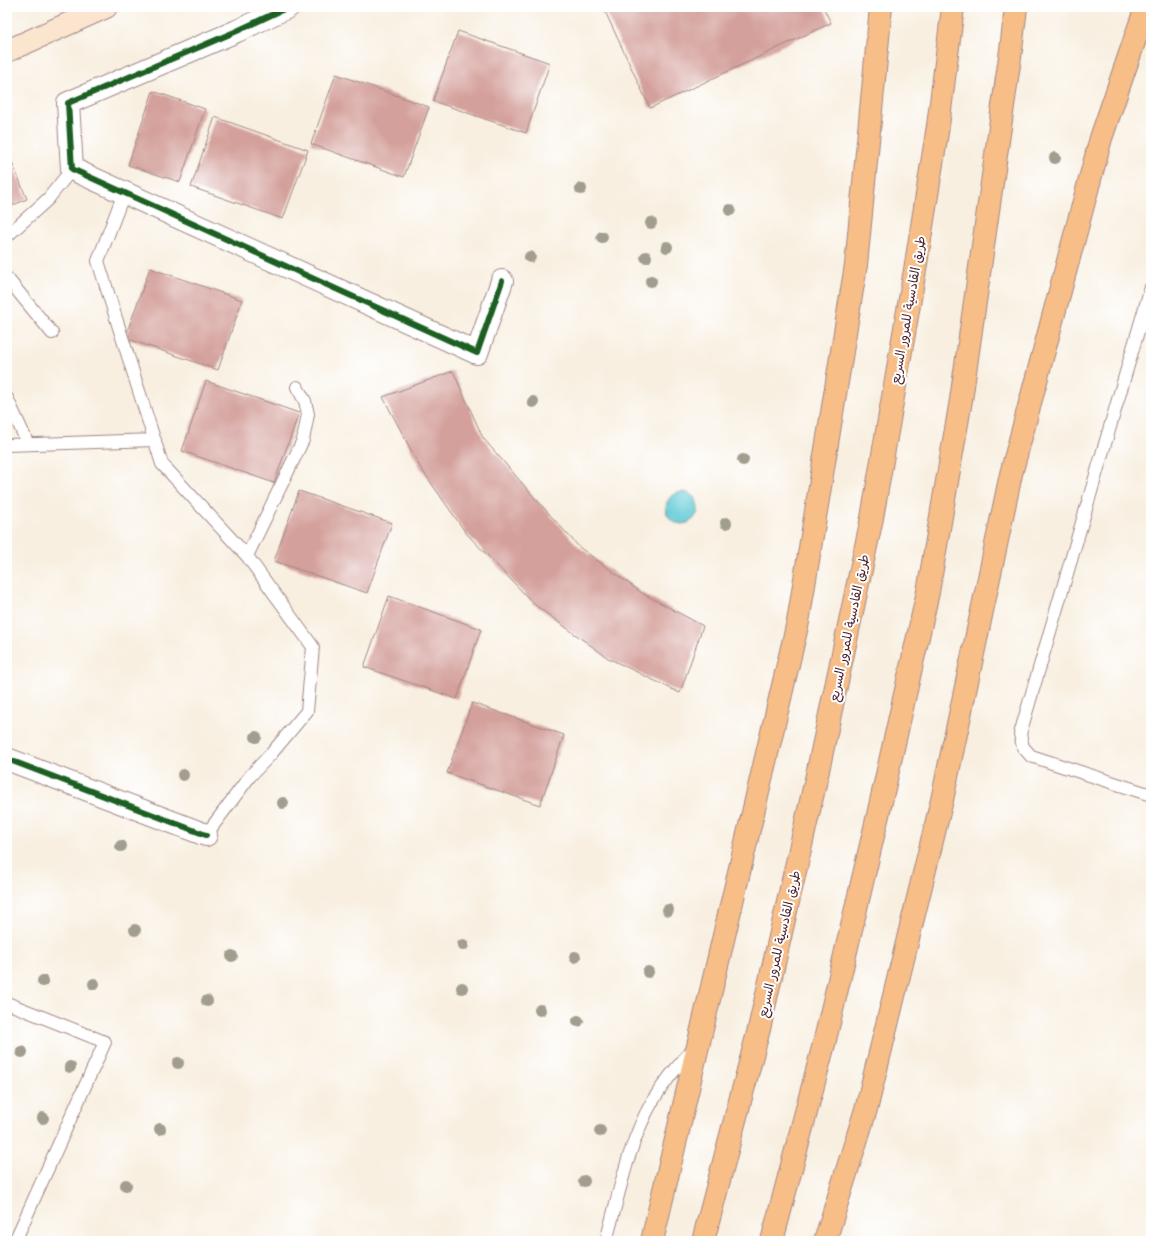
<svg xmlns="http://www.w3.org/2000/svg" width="1158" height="1248" viewBox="0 0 1158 1248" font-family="'Comic Neue','Playpen Sans Arabic',sans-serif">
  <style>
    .water { fill: #5dc9d5; stroke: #547480 }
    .building { fill: #d4a09b }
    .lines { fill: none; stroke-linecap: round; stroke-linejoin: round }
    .lane-casing { stroke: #a18786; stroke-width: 14 }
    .street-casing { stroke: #a18786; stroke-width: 24 }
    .secondary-casing { stroke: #a18786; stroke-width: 24 }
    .highway-casing { stroke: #a18786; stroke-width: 24 }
    .lane { stroke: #fff; stroke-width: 12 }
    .street { stroke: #fff; stroke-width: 22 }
    .secondary { stroke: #fce5cf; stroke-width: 22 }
    .highway { stroke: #f7be88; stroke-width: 22 }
    .cycleway-casing { stroke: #fff; stroke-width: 8 }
    .cycleway { stroke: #1b5e20; stroke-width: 6 }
    .tree { fill: #a19d8f }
    .labels { text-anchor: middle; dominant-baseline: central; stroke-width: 4; stroke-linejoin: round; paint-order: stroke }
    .street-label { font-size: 13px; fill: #4a1f2b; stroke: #fff }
  </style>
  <rect width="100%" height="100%" fill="#fff"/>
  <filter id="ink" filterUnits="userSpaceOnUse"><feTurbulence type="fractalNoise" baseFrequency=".025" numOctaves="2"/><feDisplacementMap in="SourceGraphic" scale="8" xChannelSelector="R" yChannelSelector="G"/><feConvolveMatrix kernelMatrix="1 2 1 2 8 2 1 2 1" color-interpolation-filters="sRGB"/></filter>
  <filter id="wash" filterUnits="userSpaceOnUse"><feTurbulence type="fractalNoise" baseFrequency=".012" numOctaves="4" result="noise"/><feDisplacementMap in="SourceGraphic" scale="16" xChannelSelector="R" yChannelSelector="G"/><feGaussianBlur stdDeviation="0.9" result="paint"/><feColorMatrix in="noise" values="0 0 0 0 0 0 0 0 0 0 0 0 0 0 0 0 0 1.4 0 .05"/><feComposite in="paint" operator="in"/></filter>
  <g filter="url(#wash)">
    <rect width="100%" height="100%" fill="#f8efe0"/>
    <!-- water -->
    <path class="water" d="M666 508a16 16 0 1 1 32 0a16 16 0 1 1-32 0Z"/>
    <g id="blocks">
      <!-- building -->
      <path class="building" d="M 603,7 L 823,7 L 831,23 L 650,108 Z
        M 458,31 L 550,63 L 526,133 L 433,101 Z
        M 336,74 L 429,107 L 404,177 L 311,144 Z
        M 153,91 L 205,109 L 180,182 L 128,165 Z
        M 215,117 L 308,150 L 283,219 L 191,187 Z
        M 7,150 L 27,199 L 7,208 Z
        M 150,268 L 242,300 L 218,370 L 125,338 Z
        M 453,371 L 483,438 L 534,497 L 579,547 L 642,593 L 703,626 L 680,693 L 608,658 L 535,605 L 466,533 L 420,467 L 383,397 Z
        M 206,381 L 299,413 L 274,483 L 182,451 Z
        M 299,491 L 392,523 L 367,593 L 274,561 Z
        M 389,596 L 481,629 L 457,699 L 364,667 Z
        M 472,703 L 564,735 L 540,805 L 447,773 Z"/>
    </g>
  </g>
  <g filter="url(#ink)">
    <use href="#blocks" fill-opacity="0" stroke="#a18786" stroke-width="1"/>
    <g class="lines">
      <!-- lane casing -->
      <g class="lane-casing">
        <path id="lane" d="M 124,193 L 98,261 L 162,464 L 247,556 L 313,647 L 307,711 L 271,754 L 250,776 L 206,835
          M 7,236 L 48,199 L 72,169
          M 7,278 L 52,333
          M 1151,287 L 1020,734 L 1023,747 L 1031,756 L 1151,795
          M 7,398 L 28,444
          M 7,445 L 155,440
          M 247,556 L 303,440 L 308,414 L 305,401 L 297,387
          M 7,1003 L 105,1042 L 15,1241
          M 606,1241 C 619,1195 628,1144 652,1102 C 664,1082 679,1064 695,1047"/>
      </g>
      <!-- street casing -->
      <g class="street-casing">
        <path id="street" d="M 288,7 L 237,31 L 68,103 L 72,169 L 477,353 L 502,281
          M 7,759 L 206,835"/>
      </g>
      <!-- secondary casing -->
      <g class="secondary-casing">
        <path id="secondary" d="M 7,51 L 106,7"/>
      </g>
      <!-- highway casing -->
      <g class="highway-casing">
        <path id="highway" d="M 652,1241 L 798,622 L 856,265 L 881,7
          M 703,1241 L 759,1029 L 817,775 L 872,518 L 915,270 L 938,126 L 953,7
          M 772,1241 L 824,1044 L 878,815 L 928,592 L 961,400 L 1011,50 L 1016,7
          M 825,1241 L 867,1106 L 942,800 L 1011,474 L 1101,138 L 1146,7"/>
      </g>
      <!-- lane -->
      <use href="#lane" class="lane"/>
      <!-- street -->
      <use href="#street" class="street"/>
      <!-- secondary -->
      <use href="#secondary" class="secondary"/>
      <!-- highway -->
      <use href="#highway" class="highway"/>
      <!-- cycleway casing -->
      <g class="cycleway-casing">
        <path id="cycleway" d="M 288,7 L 237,31 L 68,103 L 72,169 L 477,353 L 502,281
          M 7,759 L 206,835"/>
      </g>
      <!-- cycleway -->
      <use href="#cycleway" class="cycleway"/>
    </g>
    <!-- trees -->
    <g class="tree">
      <circle cx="1055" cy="158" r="6"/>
      <circle cx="581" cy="189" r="6"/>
      <circle cx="730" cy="210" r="6"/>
      <circle cx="651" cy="223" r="6"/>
      <circle cx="602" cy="237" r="6"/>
      <circle cx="667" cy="247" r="6"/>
      <circle cx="530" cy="257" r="6"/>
      <circle cx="646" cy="257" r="6"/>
      <circle cx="651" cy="281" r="6"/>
      <circle cx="533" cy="402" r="6"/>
      <circle cx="743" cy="460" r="6"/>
      <circle cx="726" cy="523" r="6"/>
      <circle cx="256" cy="737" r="6"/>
      <circle cx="183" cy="775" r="6"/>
      <circle cx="283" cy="803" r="6"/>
      <circle cx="121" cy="846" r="6"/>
      <circle cx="668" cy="910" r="6"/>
      <circle cx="135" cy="930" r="6"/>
      <circle cx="463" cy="945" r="6"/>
      <circle cx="232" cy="956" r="6"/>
      <circle cx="575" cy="957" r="6"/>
      <circle cx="648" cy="972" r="6"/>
      <circle cx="43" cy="981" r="6"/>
      <circle cx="94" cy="984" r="6"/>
      <circle cx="462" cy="988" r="6"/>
      <circle cx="207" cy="1001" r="6"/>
      <circle cx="540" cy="1010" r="6"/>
      <circle cx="578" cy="1021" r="6"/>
      <circle cx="22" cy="1052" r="6"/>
      <circle cx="178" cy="1063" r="6"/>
      <circle cx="70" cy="1067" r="6"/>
      <circle cx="43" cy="1118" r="6"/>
      <circle cx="160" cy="1129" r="6"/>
      <circle cx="600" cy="1131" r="6"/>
      <circle cx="584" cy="1181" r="6"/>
      <circle cx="126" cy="1185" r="6"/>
    </g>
  </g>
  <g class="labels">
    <!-- street labels -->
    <g class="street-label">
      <text transform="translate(908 310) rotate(-80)">طريق القادسية للمرور السريع</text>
      <text transform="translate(849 628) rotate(-78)">طريق القادسية للمرور السريع</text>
      <text transform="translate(779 944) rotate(-77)">طريق القادسية للمرور السريع</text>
    </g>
  </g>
  <!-- margin -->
  <rect width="1158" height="1248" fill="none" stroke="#fff" stroke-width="24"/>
</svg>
